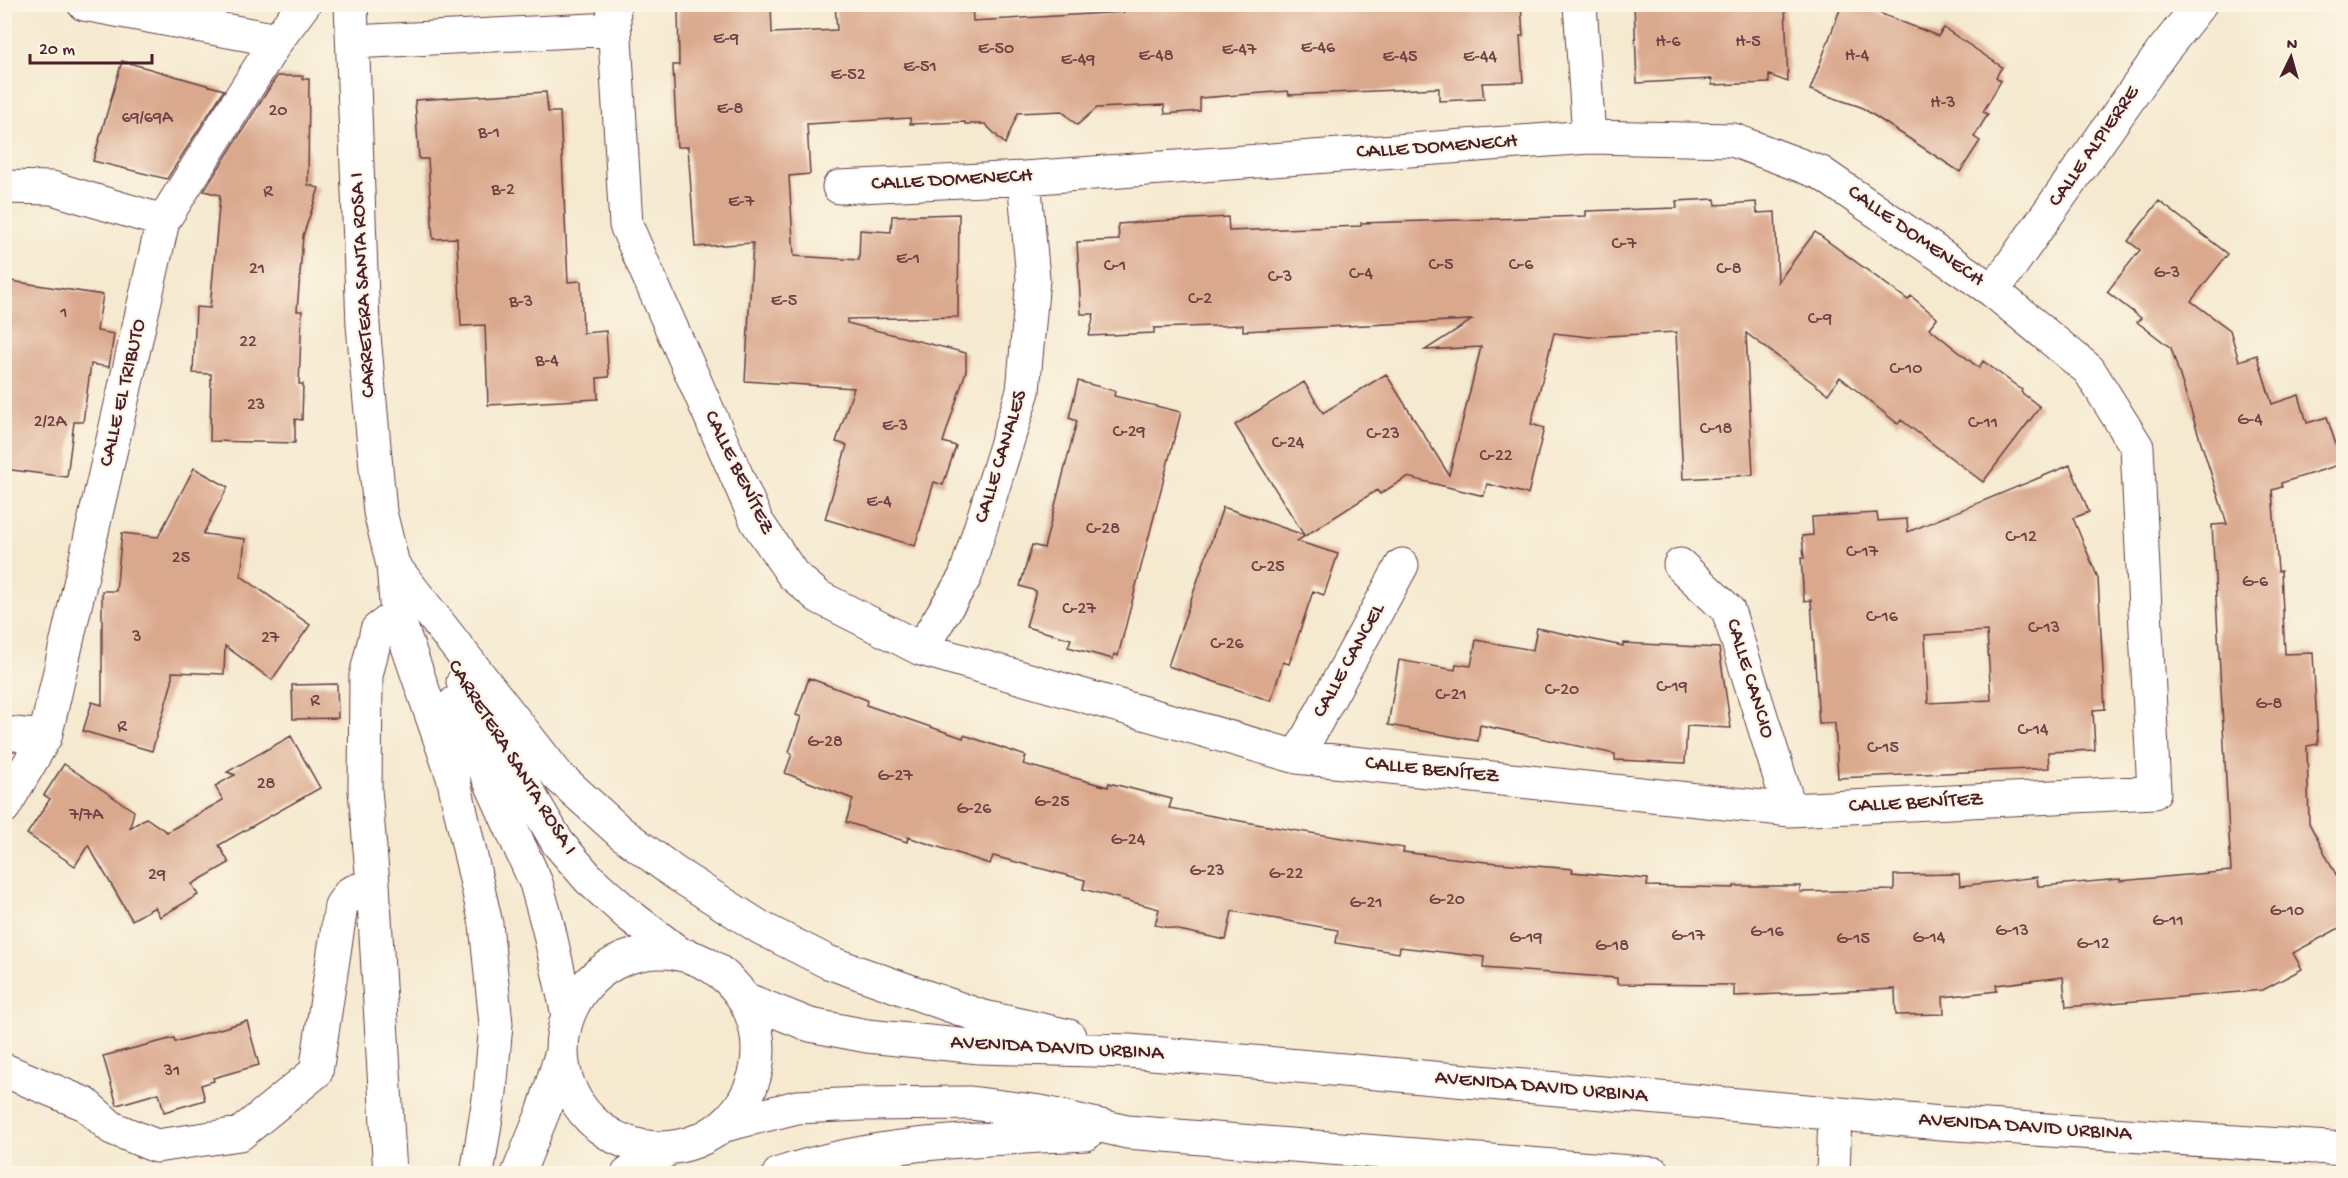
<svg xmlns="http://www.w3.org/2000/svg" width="2348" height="1178" viewBox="0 0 2348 1178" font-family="'Gochi Hand',sans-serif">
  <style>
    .building { fill: #daa88d; fill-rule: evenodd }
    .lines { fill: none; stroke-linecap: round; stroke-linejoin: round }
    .minor-casing { stroke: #643d44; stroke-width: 35 }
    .minor { stroke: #fff; stroke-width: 33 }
    .labels { text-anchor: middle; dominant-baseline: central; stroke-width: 4.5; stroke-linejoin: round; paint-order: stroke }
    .number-label { font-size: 18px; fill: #6e4144 }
    .street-label { font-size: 21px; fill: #4a1f2b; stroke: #fcf5e5 }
  </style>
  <rect width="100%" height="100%" fill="#fcf5e5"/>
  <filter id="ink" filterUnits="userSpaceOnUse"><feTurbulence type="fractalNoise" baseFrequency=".0167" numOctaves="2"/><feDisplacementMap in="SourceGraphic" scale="12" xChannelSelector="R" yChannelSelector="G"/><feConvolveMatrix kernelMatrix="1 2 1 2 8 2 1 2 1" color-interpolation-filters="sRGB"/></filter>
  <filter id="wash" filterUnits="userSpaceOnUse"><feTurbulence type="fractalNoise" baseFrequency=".008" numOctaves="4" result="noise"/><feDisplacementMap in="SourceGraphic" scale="24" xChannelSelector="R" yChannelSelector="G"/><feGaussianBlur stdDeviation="1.35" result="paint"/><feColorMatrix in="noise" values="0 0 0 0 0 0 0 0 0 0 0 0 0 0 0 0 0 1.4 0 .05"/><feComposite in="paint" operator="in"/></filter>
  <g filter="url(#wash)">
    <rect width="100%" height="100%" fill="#f5e9cf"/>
    <g id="blocks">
      <!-- building -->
      <path class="building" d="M 678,4 L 771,4 L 772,33 L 837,30 L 835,4 L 972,4 L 973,21 L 1124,12 L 1124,6 L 1161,4 L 1521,4 L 1523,36 L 1520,36 L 1523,82 L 1482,83 L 1484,99 L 1439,101 L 1439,88 L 1289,95 L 1288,91 L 1200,98 L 1200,111 L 1165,114 L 1164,105 L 1097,108 L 1077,125 L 1062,111 L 1018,113 L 1005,144 L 985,124 L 965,124 L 965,122 L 910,124 L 910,118 L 807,124 L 810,174 L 789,176 L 794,256 L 859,260 L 860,230 L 891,232 L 892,216 L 959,214 L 958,317 L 847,319 L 847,323 L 966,353 L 966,371 L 943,442 L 956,446 L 943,485 L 934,482 L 915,546 L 825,519 L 847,445 L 836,442 L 854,388 L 745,381 L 753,243 L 695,247 L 688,147 L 677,147 L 673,65 L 679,65 Z
        M 1634,4 L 1785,4 L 1788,82 L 1769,75 L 1769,83 L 1712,85 L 1712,79 L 1637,83 Z
        M 1842,4 L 1856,4 L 1938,36 L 1944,28 L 2002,67 L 1996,77 L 2001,81 L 1983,112 L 1988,114 L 1974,137 L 1980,141 L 1960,172 L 1861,107 L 1810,90 Z
        M 122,61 L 224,90 L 167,179 L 93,161 Z
        M 277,76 L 303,76 L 302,79 L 309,79 L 308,185 L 319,188 L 303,236 L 297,311 L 302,311 L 299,384 L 303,384 L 302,420 L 295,419 L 295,443 L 210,441 L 211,374 L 193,373 L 196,307 L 210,308 L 220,195 L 204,191 Z
        M 546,92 L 548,112 L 560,112 L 568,282 L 581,281 L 583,333 L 606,331 L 609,377 L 597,378 L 598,399 L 488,405 L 485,325 L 461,326 L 457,238 L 433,239 L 428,159 L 419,159 L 415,100 Z
        M 1715,199 L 1716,205 L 1756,202 L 1757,213 L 1775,212 L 1778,282 L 1815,232 L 1908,300 L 1911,296 L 1937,318 L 1929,328 L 1979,368 L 1983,361 L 2022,390 L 2021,392 L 2040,407 L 1983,482 L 1901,420 L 1898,424 L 1840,377 L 1828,394 L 1746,333 L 1753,475 L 1683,479 L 1676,332 L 1589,337 L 1554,333 L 1531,424 L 1544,428 L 1528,494 L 1487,484 L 1484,496 L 1407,477 L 1380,494 L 1377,490 L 1297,541 L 1338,554 L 1324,595 L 1313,591 L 1289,664 L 1283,662 L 1271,701 L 1168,666 L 1223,507 L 1304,535 L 1235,425 L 1304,382 L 1323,413 L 1386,374 L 1449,475 L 1481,347 L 1425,350 L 1472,320 L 1243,331 L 1243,325 L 1154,328 L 1154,333 L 1089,336 L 1094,314 L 1081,314 L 1077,242 L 1119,240 L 1118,224 L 1158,221 L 1228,217 L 1229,231 L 1361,226 L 1361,223 L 1586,216 L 1586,211 L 1677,208 L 1676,201 Z
        M 2159,201 L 2228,254 L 2191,301 L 2230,330 L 2239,361 L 2257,355 L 2272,404 L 2299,395 L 2307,423 L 2327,417 L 2342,464 L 2281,483 L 2282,487 L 2272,490 L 2278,571 L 2281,571 L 2285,654 L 2313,653 L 2318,744 L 2307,746 L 2309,823 L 2343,888 L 2343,926 L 2293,953 L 2302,969 L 2263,990 L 2066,1007 L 2063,977 L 1996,985 L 1997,991 L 1943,997 L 1944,1014 L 1896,1015 L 1895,989 L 1734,996 L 1734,985 L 1617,984 L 1617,978 L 1483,968 L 1484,957 L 1400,947 L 1399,953 L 1336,943 L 1338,930 L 1232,911 L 1226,940 L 1155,925 L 1159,909 L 1083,889 L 1085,880 L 993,856 L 990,864 L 908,837 L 907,842 L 846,822 L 853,799 L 785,773 L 792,754 L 789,752 L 801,717 L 796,715 L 809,678 L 867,700 L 866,705 L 963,738 L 964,735 L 1026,756 L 1023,764 L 1108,787 L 1109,783 L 1172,799 L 1169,808 L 1262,825 L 1404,848 L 1403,852 L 1486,862 L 1573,869 L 1572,872 L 1648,879 L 1647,886 L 1734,888 L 1734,886 L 1800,886 L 1800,892 L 1894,890 L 1894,875 L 1959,874 L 1960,886 L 2037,877 L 2038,886 L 2044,886 L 2120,879 L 2120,881 L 2231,871 L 2212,525 L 2227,524 L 2171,348 L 2137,322 L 2141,318 L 2107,292 L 2140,250 L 2128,241 Z
        M 4,280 L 103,295 L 97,331 L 114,334 L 109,367 L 91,364 L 83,422 L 74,422 L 67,477 L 4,469 Z
        M 1078,381 L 1115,391 L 1114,396 L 1181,412 L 1118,656 L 1114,654 L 1113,659 L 1068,647 L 1071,639 L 1026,627 L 1036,591 L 1020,586 L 1032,545 L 1044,548 L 1077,421 L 1069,418 Z
        M 2070,465 L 2089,512 L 2073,518 L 2098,578 L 2105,709 L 2093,710 L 2095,750 L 2048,752 L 2049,768 L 1838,778 L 1835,723 L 1819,724 L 1811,600 L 1804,601 L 1801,558 L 1804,558 L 1802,536 L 1813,535 L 1812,517 L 1877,513 L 1878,521 L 1907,519 L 1908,532 ZM 1987,631 L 1991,700 L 1928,703 L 1925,635 Z
        M 194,468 L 228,487 L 203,534 L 245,539 L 241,576 L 310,625 L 272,680 L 225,646 L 224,674 L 172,672 L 172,682 L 152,751 L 83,731 L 92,702 L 102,705 L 102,591 L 116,591 L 122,533 L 158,537 Z
        M 1537,628 L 1623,646 L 1623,643 L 1719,648 L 1731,728 L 1687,726 L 1685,763 L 1615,760 L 1615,754 L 1480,725 L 1478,741 L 1388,725 L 1399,660 L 1455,670 L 1456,664 L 1471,666 L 1476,640 L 1533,650 Z
        M 337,684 L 338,718 L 293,719 L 292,685 Z
        M 291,736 L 320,788 L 219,845 L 229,863 L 192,884 L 198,895 L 160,917 L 155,907 L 132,920 L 88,845 L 75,866 L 27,834 L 50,799 L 44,795 L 64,764 L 134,811 L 130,828 L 146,818 L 167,832 L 223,800 L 215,786 L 235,775 L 227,772 Z
        M 247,1021 L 259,1065 L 213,1078 L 214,1081 L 201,1085 L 205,1100 L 164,1112 L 159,1093 L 117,1105 L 103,1056 L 174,1038 L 175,1042 Z"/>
    </g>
  </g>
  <g filter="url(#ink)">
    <use href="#blocks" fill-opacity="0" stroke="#643d44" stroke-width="1.5"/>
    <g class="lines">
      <!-- minor casing -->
      <g class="minor-casing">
        <path id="minor" d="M 84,4 L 277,40
          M 351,4 L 363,325 L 380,512 L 393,565 L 397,615 L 453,777 L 486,924 L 496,1024 L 490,1092 L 477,1174
          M 613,4 L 626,225 L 757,522 L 793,575 L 819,597 L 921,649 L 1297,757 L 1790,810 L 2154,792 L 2137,447 L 2089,370 L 1993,291 L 1821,173 L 1733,140 L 1589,137 L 1024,178 L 839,187
          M 1580,4 L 1589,137
          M 353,42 L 614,29
          M 4,187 L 52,188 L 163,221
          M 1993,291 L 2162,52 L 2200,4
          M 393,565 L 558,776 L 620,832 L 675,873 L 761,928 L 828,962 L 980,1016 L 1069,1036
          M 1680,565 L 1728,610 L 1790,810
          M 921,649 L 965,577 L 1023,391 L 1033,279 L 1024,178
          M 463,682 L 558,843 L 589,879 L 629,915 L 680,954
          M 455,703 L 536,883 L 548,926 L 568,1015
          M 4,733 L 45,737
          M 1297,757 L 1402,565
          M 4,807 L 45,737 L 163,221 L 277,40 L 304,4
          M562 1050a98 98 0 1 1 196 0a98 98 0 1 1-196 0Z
          M 745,999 L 810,1025 L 867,1036 L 980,1047 L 1129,1051 L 1941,1123 L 2344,1149
          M 4,1070 L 85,1104 L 112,1128 L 156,1146 L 240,1134 L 316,1072 L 341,906 L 350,893 L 373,884
          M 725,1125 L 797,1107 L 861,1104 L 970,1103 L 1041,1112 L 1127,1132 L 1655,1174
          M 390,1174 L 373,884 L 365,790 L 366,676 L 377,630 L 397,615
          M 518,1174 L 544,1110 L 561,1055
          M 628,1174 L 670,1148
          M 779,1174 C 878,1141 982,1139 1086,1134
          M 1833,1174 L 1835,1114"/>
      </g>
      <!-- minor -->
      <use href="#minor" class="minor"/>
    </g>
  </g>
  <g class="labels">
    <!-- number labels -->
    <g class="number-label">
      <text x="726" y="39">E-9</text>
      <text x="1668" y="42">H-6</text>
      <text x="1748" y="42">H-5</text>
      <text x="1318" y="48">E-46</text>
      <text x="996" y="49">E-50</text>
      <text x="1239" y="50">E-47</text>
      <text x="1156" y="56">E-48</text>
      <text x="1857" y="56">H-4</text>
      <text x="1400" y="57">E-45</text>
      <text x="1480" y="57">E-44</text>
      <text x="1078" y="60">E-49</text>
      <text x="920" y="67">E-51</text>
      <text x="848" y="75">E-52</text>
      <text x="1943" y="103">H-3</text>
      <text x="730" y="109">E-8</text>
      <text x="278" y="111">20</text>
      <text x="147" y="118">69/69A</text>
      <text x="489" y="133">B-1</text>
      <text x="503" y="190">B-2</text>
      <text x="268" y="192">R</text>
      <text x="741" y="202">E-7</text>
      <text x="1624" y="244">C-7</text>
      <text x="908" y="259">E-1</text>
      <text x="1441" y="265">C-5</text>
      <text x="1521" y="265">C-6</text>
      <text x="1115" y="266">C-1</text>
      <text x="257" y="269">21</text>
      <text x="1729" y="269">C-8</text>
      <text x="2167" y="273">G-3</text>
      <text x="1361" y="274">C-4</text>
      <text x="1280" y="277">C-3</text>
      <text x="1200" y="299">C-2</text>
      <text x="784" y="301">E-5</text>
      <text x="521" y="302">B-3</text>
      <text x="64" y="313">1</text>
      <text x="1820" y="319">C-9</text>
      <text x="248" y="342">22</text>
      <text x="547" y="361">B-4</text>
      <text x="1906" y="369">C-10</text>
      <text x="256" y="405">23</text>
      <text x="2250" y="420">G-4</text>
      <text x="50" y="422">2/2A</text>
      <text x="1983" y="423">C-11</text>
      <text x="895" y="426">E-3</text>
      <text x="1716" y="429">C-18</text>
      <text x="1129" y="432">C-29</text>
      <text x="1383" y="434">C-23</text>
      <text x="1288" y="443">C-24</text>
      <text x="1496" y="456">C-22</text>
      <text x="879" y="502">E-4</text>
      <text x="1103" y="529">C-28</text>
      <text x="2021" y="537">C-12</text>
      <text x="1862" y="552">C-17</text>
      <text x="181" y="558">25</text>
      <text x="1268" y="567">C-25</text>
      <text x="2255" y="582">G-6</text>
      <text x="1079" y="609">C-27</text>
      <text x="1882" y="617">C-16</text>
      <text x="2044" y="628">C-13</text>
      <text x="137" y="637">3</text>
      <text x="270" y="638">27</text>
      <text x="1227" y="644">C-26</text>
      <text x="1672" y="687">C-19</text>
      <text x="1562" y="690">C-20</text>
      <text x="1451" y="695">C-21</text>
      <text x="315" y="701">R</text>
      <text x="2269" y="704">G-8</text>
      <text x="122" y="727">R</text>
      <text x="2033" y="730">C-14</text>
      <text x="825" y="742">G-28</text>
      <text x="1883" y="748">C-15</text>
      <text x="895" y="776">G-27</text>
      <text x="266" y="784">28</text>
      <text x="1052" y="802">G-25</text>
      <text x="974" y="809">G-26</text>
      <text x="86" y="815">7/7A</text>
      <text x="1128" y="840">G-24</text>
      <text x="1207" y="871">G-23</text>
      <text x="1286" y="874">G-22</text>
      <text x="157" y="875">29</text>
      <text x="1447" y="900">G-20</text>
      <text x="1366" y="903">G-21</text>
      <text x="2287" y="911">G-10</text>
      <text x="2168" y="921">G-11</text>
      <text x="2012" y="931">G-13</text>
      <text x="1767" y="932">G-16</text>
      <text x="1688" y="936">G-17</text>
      <text x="1526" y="938">G-19</text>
      <text x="1929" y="938">G-14</text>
      <text x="1853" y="939">G-15</text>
      <text x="2093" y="944">G-12</text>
      <text x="1612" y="946">G-18</text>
      <text x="172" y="1071">31</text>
    </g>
    <!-- street labels -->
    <g class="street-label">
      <text transform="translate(2095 147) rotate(-55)">CALLE ALPIERRE</text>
      <text transform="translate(1437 148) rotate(-4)">CALLE DOMENECH</text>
      <text transform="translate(952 181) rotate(-3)">CALLE DOMENECH</text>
      <text transform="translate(1915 237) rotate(35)">CALLE DOMENECH</text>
      <text transform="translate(364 285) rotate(-93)">CARRETERA SANTA ROSA I</text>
      <text transform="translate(124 393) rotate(-77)">CALLE EL TRIBUTO</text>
      <text transform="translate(1002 457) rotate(-73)">CALLE CANALES</text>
      <text transform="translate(738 473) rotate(64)">CALLE BENÍTEZ</text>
      <text transform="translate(1350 661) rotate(-61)">CALLE CANCEL</text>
      <text transform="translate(1749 679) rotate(73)">CALLE CANCIO</text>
      <text transform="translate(511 758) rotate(58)">CARRETERA SANTA ROSA I</text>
      <text transform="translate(1432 771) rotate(6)">CALLE BENÍTEZ</text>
      <text transform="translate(1916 804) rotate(-3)">CALLE BENÍTEZ</text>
      <text transform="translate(1057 1049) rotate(3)">AVENIDA DAVID URBINA</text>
      <text transform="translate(1541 1088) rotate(5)">AVENIDA DAVID URBINA</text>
      <text transform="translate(2025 1128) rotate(4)">AVENIDA DAVID URBINA</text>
    </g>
  </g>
  <!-- margin -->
  <rect width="2348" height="1178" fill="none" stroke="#fcf5e5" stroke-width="24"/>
  <!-- north arrow -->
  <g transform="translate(2291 57) rotate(5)" stroke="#fcf5e5" stroke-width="4.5" paint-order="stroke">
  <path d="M0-4.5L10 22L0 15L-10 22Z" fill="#4a1f2b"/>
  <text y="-9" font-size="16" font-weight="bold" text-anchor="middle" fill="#4a1f2b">N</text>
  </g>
  <!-- scale -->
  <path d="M30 54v9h122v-9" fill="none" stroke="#4a1f2b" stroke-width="3"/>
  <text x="39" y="54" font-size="18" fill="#4a1f2b" stroke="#fcf5e5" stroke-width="4.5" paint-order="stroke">20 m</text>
</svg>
